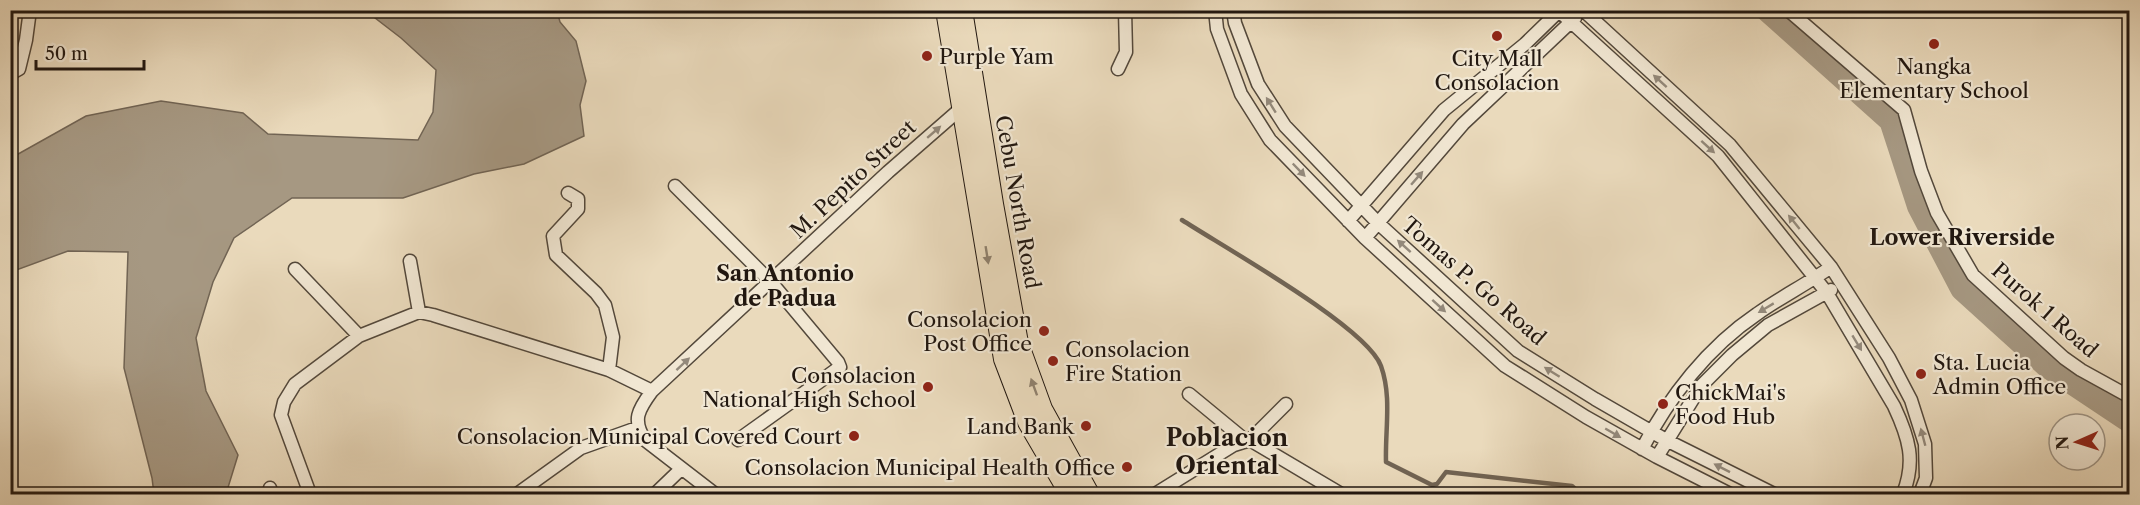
<svg xmlns="http://www.w3.org/2000/svg" width="2140" height="505" viewBox="0 0 2140 505" font-family="'Libre Caslon Text',serif">
  <style>
    .water { fill: #a69882; stroke: #716454; stroke-width: 1.5 }
    .lines { fill: none; stroke-linecap: round; stroke-linejoin: round }
    .stream { stroke: #716454; stroke-width: 4.5 }
    .river { stroke: #a69882; stroke-width: 26 }
    .street-casing { stroke: #53483b; stroke-width: 15 }
    .primary-casing { stroke: #211710; stroke-width: 22 }
    .street { stroke: #f1e7d3; stroke-width: 12 }
    .primary { stroke: #eadabc; stroke-width: 20 }
    .oneway { fill: #93897b }
    .oneway2 { fill: #90826f }
    .poi-dot { fill: #8f2418; stroke: #f1e7d3; stroke-width: 2 }
    .labels { text-anchor: middle; dominant-baseline: central; stroke-width: 4.5; stroke-linejoin: round; paint-order: stroke }
    .poi-label { font-size: 21px; fill: #211710; stroke: #f1e7d3; text-anchor: end }
    .street-label { font-size: 21px; fill: #211710; stroke: #f1e7d3 }
    .neighbourhood-label { font-size: 22px; font-weight: bold; fill: #211710; stroke: #f1e7d3 }
    .quarter-label { font-size: 24px; font-weight: bold; fill: #211710; stroke: #f1e7d3 }
  </style>
  <rect width="100%" height="100%" fill="#eadabc"/>
  <filter id="stains"><feTurbulence type="fractalNoise" baseFrequency=".00333" numOctaves="4"/><feColorMatrix values="0 0 0 0 .2 0 0 0 0 .09 0 0 0 0 .02 0 0 0 .5 -.17"/></filter>
  <radialGradient id="worn" r=".72"><stop offset=".6" stop-color="#630" stop-opacity="0"/><stop offset="1" stop-color="#630" stop-opacity=".3"/></radialGradient>
  <!-- water -->
  <path class="water" d="M 366,11 L 557,11 L 560,22 L 576,41 L 586,81 L 580,105 L 584,136 L 524,164 L 474,174 L 403,198 L 292,198 L 234,238 L 213,282 L 196,338 L 206,391 L 238,455 L 226,494 L 154,494 L 152,478 L 124,368 L 128,252 L 68,251 L 11,272 L 11,158 L 86,116 L 161,101 L 243,113 L 268,134 L 418,140 L 433,112 L 436,70 L 401,38 Z"/>
  <g class="lines">
    <!-- stream -->
    <path class="stream" d="M 1182,220 C 1222,246 1367,327 1381,366 C 1392,397 1385,429 1386,462 L 1432,485 L 1437,484 L 1446,472 L 1572,486 L 1581,494"/>
    <!-- river -->
    <path class="river" d="M 1769,10 L 1892,120 L 1920,206 L 1963,288 L 2049,366 L 2130,420"/>
    <!-- street casing -->
    <g class="street-casing">
      <path id="street" d="M 927,10 L 937,10
        M 1215,10 L 1217,29 L 1241,94 L 1270,140 L 1365,238 L 1505,366 L 1586,417 L 1657,457 L 1730,494
        M 1233,10 L 1235,23 L 1258,84 L 1285,126 L 1378,223 L 1518,351 L 1595,399 L 1666,440 L 1774,494
        M 1558,10 L 1718,156 L 1827,293 L 1894,406 C 1909,438 1916,461 1903,494
        M 1583,10 L 1730,145 L 1831,267 L 1889,358 L 1911,400 L 1925,444 L 1926,478 L 1920,494
        M 1788,10 L 1904,110 L 1921,171 L 1937,213 L 1973,275 L 2064,358 L 2081,370 L 2130,397
        M 1118,69 L 1126,52 L 1125,10
        M 10,74 L 19,69 L 26,40 L 30,10
        M 675,186 L 771,282 L 838,362 L 840,367 L 738,440
        M 568,193 L 578,199 L 578,209 L 553,236 L 556,255 L 596,293 L 605,305 L 613,337 L 609,370
        M 1348,221 L 1444,110 L 1525,44 L 1560,10
        M 1365,238 L 1463,124 L 1575,18
        M 410,261 L 419,312
        M 295,269 L 359,336
        M 1189,394 L 1240,436 L 1244,442
        M 1250,440 L 1341,494
        M 1642,449 C 1669,397 1708,347 1757,314 C 1781,297 1807,284 1831,267
        M 1657,457 L 1701,386 L 1732,355 L 1768,325 L 1831,290
        M 269,494 L 270,488
        M 310,494 L 281,415 L 284,402 L 295,384 L 359,336 L 419,312 L 433,315 L 609,370 L 652,391
        M 517,494 L 581,448 L 637,428
        M 655,494 L 681,469
        M 715,494 L 645,440 C 632,420 638,410 652,391 L 888,172 L 966,104
        M 1155,494 L 1234,445 L 1250,440 L 1286,404"/>
    </g>
    <!-- primary casing -->
    <g class="primary-casing">
      <path id="primary" d="M 946,10 L 1004,359 L 1028,422 L 1070,494
        M 962,10 L 993,204 L 1018,343 L 1042,409 L 1089,494"/>
    </g>
    <!-- street -->
    <use href="#street" class="street"/>
    <!-- primary -->
    <use href="#primary" class="primary"/>
  </g>
  <!-- one-way arrows -->
  <defs><path id="oneway-solid" d="M-6-.8H1V-3.2L6.5 0L1 3.2V.8H-6Z" transform="scale(1.5)"/></defs>
  <g class="oneway">
    <use href="#oneway-solid" transform="translate(1660 81) rotate(-138)"/>
    <use href="#oneway-solid" transform="translate(1271 105) rotate(-122)"/>
    <use href="#oneway-solid" transform="translate(934 132) rotate(-41)"/>
    <use href="#oneway-solid" transform="translate(1708 147) rotate(42)"/>
    <use href="#oneway-solid" transform="translate(1299 170) rotate(46)"/>
    <use href="#oneway-solid" transform="translate(1417 178) rotate(-49)"/>
    <use href="#oneway-solid" transform="translate(1794 222) rotate(-129)"/>
    <use href="#oneway-solid" transform="translate(1404 246) rotate(-138)"/>
    <use href="#oneway-solid" transform="translate(1439 306) rotate(42)"/>
    <use href="#oneway-solid" transform="translate(1766 308) rotate(149)"/>
    <use href="#oneway-solid" transform="translate(1857 343) rotate(59)"/>
    <use href="#oneway-solid" transform="translate(683 364) rotate(-43)"/>
    <use href="#oneway-solid" transform="translate(1552 372) rotate(-148)"/>
    <use href="#oneway-solid" transform="translate(1613 433) rotate(30)"/>
    <use href="#oneway-solid" transform="translate(1923 437) rotate(-105)"/>
    <use href="#oneway-solid" transform="translate(1722 468) rotate(-153)"/>
  </g>
  <g class="oneway2">
    <use href="#oneway-solid" transform="translate(987 255) rotate(81)"/>
    <use href="#oneway-solid" transform="translate(1034 387) rotate(-110)"/>
  </g>
  <!-- markers -->
  <g class="poi-dot">
    <circle cx="1497" cy="36" r="6"/>
    <circle cx="1934" cy="44" r="6"/>
    <circle cx="927" cy="56" r="6"/>
    <circle cx="1044" cy="331" r="6"/>
    <circle cx="1053" cy="361" r="6"/>
    <circle cx="1921" cy="374" r="6"/>
    <circle cx="928" cy="387" r="6"/>
    <circle cx="1663" cy="404" r="6"/>
    <circle cx="1086" cy="426" r="6"/>
    <circle cx="854" cy="436" r="6"/>
    <circle cx="1127" cy="467" r="6"/>
  </g>
  <g class="labels">
    <!-- poi labels -->
    <g class="poi-label">
      <text x="939" y="56" text-anchor="start">Purple Yam</text>
      <text x="1497" y="58" text-anchor="middle">City Mall<tspan x="1497" dy="24">Consolacion</tspan></text>
      <text x="1934" y="66" text-anchor="middle">Nangka<tspan x="1934" dy="24">Elementary School</tspan></text>
      <text x="1032" y="319">Consolacion<tspan x="1032" dy="24">Post Office</tspan></text>
      <text x="1065" y="349" text-anchor="start">Consolacion<tspan x="1065" dy="24">Fire Station</tspan></text>
      <text x="1933" y="362" text-anchor="start">Sta. Lucia<tspan x="1933" dy="24">Admin Office</tspan></text>
      <text x="916" y="375">Consolacion<tspan x="916" dy="24">National High School</tspan></text>
      <text x="1675" y="392" text-anchor="start">ChickMai's<tspan x="1675" dy="24">Food Hub</tspan></text>
      <text x="1074" y="426">Land Bank</text>
      <text x="842" y="436">Consolacion Municipal Covered Court</text>
      <text x="1115" y="467">Consolacion Municipal Health Office</text>
    </g>
    <!-- street labels -->
    <g class="street-label">
      <text transform="translate(853 179) rotate(-43)">M. Pepito Street</text>
      <text transform="translate(1018 202) rotate(80)">Cebu North Road</text>
      <text transform="translate(1474 281) rotate(41)">Tomas P. Go Road</text>
      <text transform="translate(2045 310) rotate(41)">Purok 1 Road</text>
    </g>
    <!-- neighbourhood labels -->
    <g class="neighbourhood-label">
      <text x="1962" y="237">Lower Riverside</text>
      <text x="785" y="273">San Antonio<tspan x="785" dy="25">de Padua</tspan></text>
    </g>
    <!-- quarter labels -->
    <g class="quarter-label">
      <text x="1227" y="437">Poblacion<tspan x="1227" dy="28">Oriental</tspan></text>
    </g>
  </g>
  <!-- margin -->
  <rect width="2140" height="505" fill="none" stroke="#eadabc" stroke-width="36"/>
  <rect x="12" y="12" width="2116" height="481" fill="none" stroke="#211710" stroke-width="3"/>
  <rect x="18" y="18" width="2104" height="469" fill="none" stroke="#211710" stroke-width="1.5"/>
  <!-- north arrow -->
  <g transform="translate(2077 442) rotate(267)"><circle r="28" fill="#f1e7d3" stroke="#9e9485" stroke-width="1.5"/>
  <path d="M0-4.5L10 22L0 15L-10 22Z" fill="#8f2418"/>
  <text y="-9" font-size="16" font-weight="bold" text-anchor="middle" fill="#211710">N</text>
  </g>
  <!-- scale -->
  <path d="M36 60v9h108v-9" fill="none" stroke="#211710" stroke-width="3"/>
  <text x="45" y="60" font-size="18" fill="#211710" stroke="#f1e7d3" stroke-width="4.5" paint-order="stroke">50 m</text>
  <rect width="100%" height="100%" filter="url(#stains)"/>
  <rect width="100%" height="100%" fill="url(#worn)"/>
</svg>
